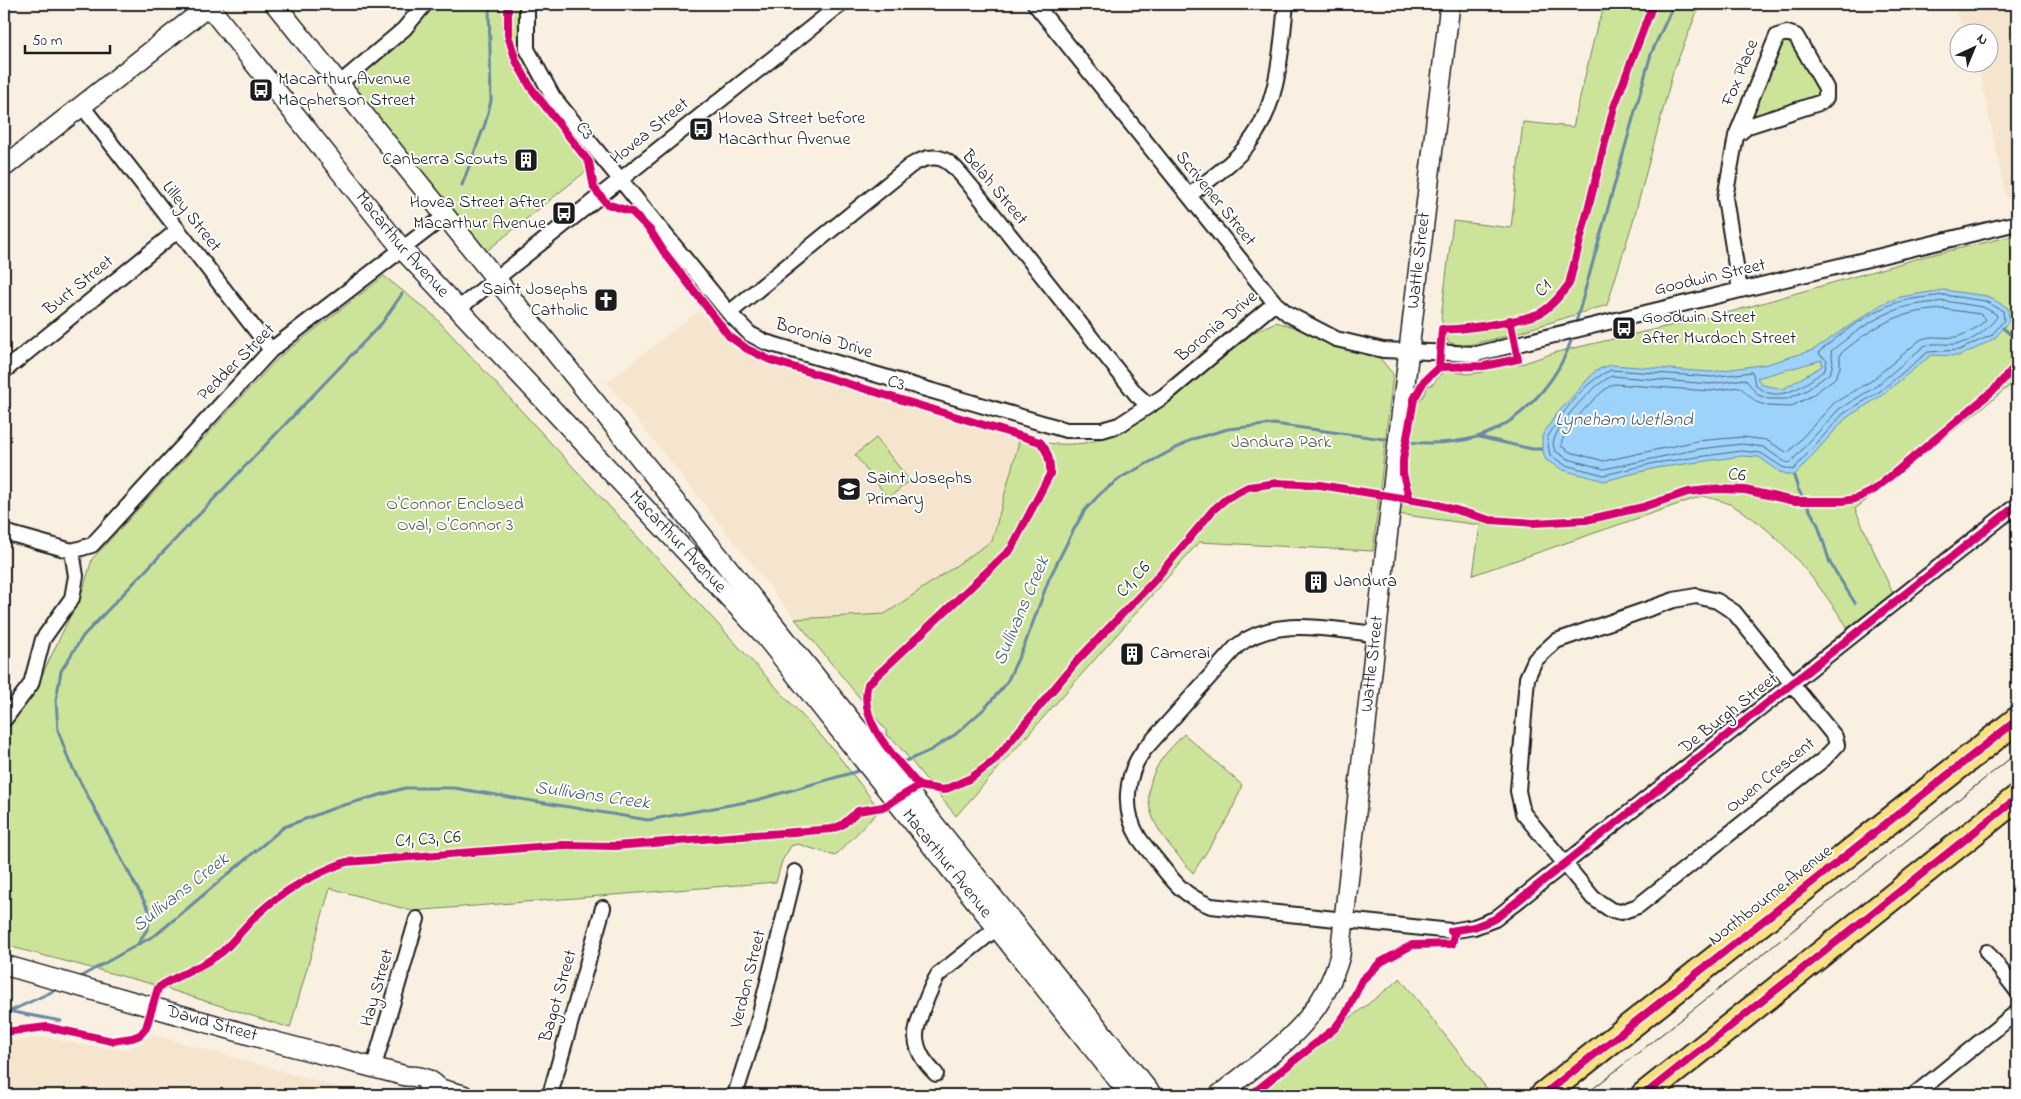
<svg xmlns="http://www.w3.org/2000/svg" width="2021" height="1099" viewBox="0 0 2021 1099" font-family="'Indie Flower',sans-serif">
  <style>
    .built { fill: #f6e5ce }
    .green { fill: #cce49a; stroke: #74805b }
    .water { fill: #9dd2fb; stroke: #6989a2; fill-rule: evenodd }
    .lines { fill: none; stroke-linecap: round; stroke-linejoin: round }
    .shore { stroke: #506575; stroke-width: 1 }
    .stream { stroke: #6989a2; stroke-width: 3 }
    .street-casing { stroke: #1c1c1c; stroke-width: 18 }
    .secondary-casing { stroke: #1c1c1c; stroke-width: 22 }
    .highway-casing { stroke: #1c1c1c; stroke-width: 29 }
    .street { stroke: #fff; stroke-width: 14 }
    .secondary { stroke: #fff; stroke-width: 19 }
    .highway { stroke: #fce080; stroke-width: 25 }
    .tram { stroke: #1c1c1c; stroke-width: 1 }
    .cycleway-casing { stroke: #fff; stroke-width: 11 }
    .cycleway { stroke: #d6006c; stroke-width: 8 }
    .labels { text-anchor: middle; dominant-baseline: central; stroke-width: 4; stroke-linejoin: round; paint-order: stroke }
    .street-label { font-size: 18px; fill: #1c1c1c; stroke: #fff }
    .poi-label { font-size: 18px; fill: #1c1c1c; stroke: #fff; text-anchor: start }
    .park-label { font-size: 18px; fill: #515842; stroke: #fff }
    .water-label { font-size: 19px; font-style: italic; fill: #495c6a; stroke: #fff }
  </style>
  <rect width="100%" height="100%" fill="#faf0e2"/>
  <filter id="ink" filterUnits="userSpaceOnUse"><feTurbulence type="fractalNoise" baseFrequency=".02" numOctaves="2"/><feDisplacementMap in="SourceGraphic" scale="10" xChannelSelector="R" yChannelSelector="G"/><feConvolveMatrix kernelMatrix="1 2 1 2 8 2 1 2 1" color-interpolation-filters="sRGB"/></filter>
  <g filter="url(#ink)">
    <!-- built -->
    <path class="built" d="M 1953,4 L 2017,4 L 2017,195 L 2006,198 L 1980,75 L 1975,63 L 1988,62 L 1988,32 L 1964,32 Z
      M 699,310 L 735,349 L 768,365 L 1020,438 L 992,541 L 885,614 L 795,619 L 607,382 Z
      M 151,1034 L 367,1095 L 4,1095 L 4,1041 L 47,1037 L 87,1046 L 126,1049 L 143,1042 Z"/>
    <!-- green -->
    <path class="green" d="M 434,4 L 524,4 L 525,49 L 533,82 L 595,164 L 484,253 L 357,92 L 358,84 L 366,72 L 394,49 Z
      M 1606,4 L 1700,4 L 1673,72 L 1634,218 L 1607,305 L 1503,337 L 1464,346 L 1448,342 L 1441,318 L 1453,221 L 1511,228 L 1523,122 L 1573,127 L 1597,26 Z
      M 1788,39 L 1793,41 L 1824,88 L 1818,98 L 1769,110 L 1750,120 L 1750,106 L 1783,41 Z
      M 2013,236 L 2017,246 L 2017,380 L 1855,509 L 1894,596 L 1850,631 C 1821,587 1782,533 1735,507 C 1726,501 1713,499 1702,496 L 1473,575 L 1480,525 L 1397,514 L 1418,403 L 1426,392 L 1427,386 L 1433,384 L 1444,370 L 1468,374 L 1484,372 L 1486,369 L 1514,363 L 1518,365 L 1557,352 L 1734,311 L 1926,256 Z
      M 384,276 L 433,315 L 833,749 L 880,810 L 835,856 L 798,844 L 791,846 L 782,861 L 776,882 L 412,911 L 330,888 L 290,1028 L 152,984 L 4,945 L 4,727 L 32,696 L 84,587 L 92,559 L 278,358 Z
      M 1276,322 L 1294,327 L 1337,347 L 1379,357 L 1393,374 L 1373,551 L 1199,542 L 956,816 L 894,740 L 886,735 L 886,730 L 795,619 L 885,614 L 992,541 L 1020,438 C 1038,443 1065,446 1084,443 C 1135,436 1215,363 1256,331 Z
      M 876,438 L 910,481 L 888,498 L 855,455 Z
      M 1184,734 L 1242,785 L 1230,815 L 1193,873 C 1164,838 1130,808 1161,760 C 1167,751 1177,742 1184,734 Z
      M 1400,978 L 1492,1095 L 1252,1095 L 1400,979 Z"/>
    <!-- water -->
    <path class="water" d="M 1943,290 L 1987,296 L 2008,308 L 2009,321 L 1995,338 L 1981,346 L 1959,356 L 1931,355 L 1881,396 L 1846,418 L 1794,476 L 1780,472 L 1759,457 L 1742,456 L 1656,468 L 1604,481 L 1563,470 L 1546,460 L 1542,449 L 1542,436 L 1555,416 L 1596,370 L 1611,365 L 1711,372 L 1767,364 L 1813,350 L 1882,304 L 1900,297 ZM 1822,360 L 1822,366 L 1783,389 L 1763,385 L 1757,378 Z"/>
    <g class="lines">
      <!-- shore -->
      <path class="shore" d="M 1944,295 L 1985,301 L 2003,311 L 2004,320 L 1992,335 L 1959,350 L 1928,352 L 1879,392 L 1843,414 L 1793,470 L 1782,467 L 1761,453 L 1741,451 L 1655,463 L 1604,475 L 1565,465 L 1550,455 L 1547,438 C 1562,413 1584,381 1611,370 L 1712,377 L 1752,372 C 1755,377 1752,383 1759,388 C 1781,405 1808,382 1825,370 L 1827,360 L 1820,355 L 1819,352 C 1842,333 1872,309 1902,301 C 1915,298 1930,297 1944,295 Z
        M 1944,301 L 1983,307 L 1996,314 L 1997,317 C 1987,330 1972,343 1955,344 C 1945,345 1934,342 1924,346 L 1875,387 L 1839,409 L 1790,463 L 1785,462 L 1763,447 L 1742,444 L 1699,449 L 1604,469 L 1568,459 L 1555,451 C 1554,448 1552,443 1554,440 C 1559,421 1595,383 1612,376 L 1711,384 L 1745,379 L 1758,395 L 1769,399 L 1787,399 L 1807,390 L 1830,373 L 1833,363 L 1831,351 C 1851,335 1876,316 1901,308 C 1914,304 1930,303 1944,301 Z
        M 1944,309 L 1980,314 L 1986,319 C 1980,327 1965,335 1955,337 C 1943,339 1931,334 1920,340 L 1871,381 L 1834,403 L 1788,453 L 1766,440 L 1743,437 L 1697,441 L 1604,461 L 1570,452 L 1561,446 C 1561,432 1600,389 1614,384 L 1710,391 L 1740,387 L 1756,402 L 1768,406 L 1790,407 L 1811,396 L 1835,378 L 1840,368 L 1840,354 C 1858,339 1882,321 1905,315 C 1917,311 1931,310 1944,309 Z"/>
      <!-- stream -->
      <path class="stream" d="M 462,185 L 485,124 L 491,101 L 489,4
        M 1575,326 L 1651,54 L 1674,4
        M 2003,328 L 2017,340
        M 1479,437 L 1532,449 L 1542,449
        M 1404,442 C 1428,444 1453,444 1477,437 C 1521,424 1561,378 1573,334
        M 1794,476 L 1798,489 L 1818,525 L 1830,563 L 1855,603
        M 892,763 L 909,760 L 931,750 L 956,734 L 985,708 L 1006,684 L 1025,644 L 1049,579 L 1073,531 L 1085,510 L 1102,492 L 1122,477 L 1193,439 L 1228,429 L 1274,424 L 1391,440
        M 137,945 L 148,928 L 150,912 L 69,761 L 58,730 L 56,700 L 61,671 L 83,636 L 382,323 L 402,294
        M 78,978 L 157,934 L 284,827 L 337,807 L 405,788 L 454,788 L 648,820 L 757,800 L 862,770
        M 13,1012 L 61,1021
        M 4,1014 L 60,988"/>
      <!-- street casing -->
      <g class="street-casing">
        <path id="street" d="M 527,4 L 527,49 L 553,97 L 729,313 L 750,334 L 765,342 L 1066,430 L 1102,430 L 1119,425 L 1164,396 L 1275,303
          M 1035,4 L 1275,303 L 1288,314 L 1336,339 L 1383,350 L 1476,354 L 2017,223
          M 339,84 L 404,29 L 425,4
          M 82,106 L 271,350
          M 1736,136 L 1748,126 L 1822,102 L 1826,98 L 1826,88 L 1796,36 L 1787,33 L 1777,36 L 1736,136 L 1725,198 L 1740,290
          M 1189,196 C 1208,180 1235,162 1249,143 C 1279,105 1281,50 1286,4
          M 458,309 L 841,4
          M 729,313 L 910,166 C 943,145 953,166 974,190 L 1136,394 L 1148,405
          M 4,371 L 178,230
          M 4,532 L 72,551 L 92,545 L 271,350 L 445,216
          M 1696,596 L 1717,601 L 1734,612 L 1835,737 L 1837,745 L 1824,759 L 1638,906 L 1621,912 L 1611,910 L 1593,898 L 1523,813 L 1518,791 L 1527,678 L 1535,660 L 1556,641 L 1674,600 Z
          M 1376,634 C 1330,630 1276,615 1237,646 L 1144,750 C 1125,775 1122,811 1139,838 C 1145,847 1152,854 1158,862 C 1175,884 1185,896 1211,906 L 1451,931 L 1474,927 L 1495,919 L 2017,505
          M 4,720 L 31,684 L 43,639 L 72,598 L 76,576 L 72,551
          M 1987,952 L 2017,991
          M 374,1066 L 417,919
          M 936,1074 C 926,1064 917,1053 916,1037 C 915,1025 931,986 938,975 L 1003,923
          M 550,1095 L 603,908
          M 735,1095 L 757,1026 L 795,872
          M 1914,1095 L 2017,1012"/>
      </g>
      <!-- secondary casing -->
      <g class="secondary-casing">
        <g id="secondary">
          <path id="s1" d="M 207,4 L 402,249 L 764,635 L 1130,1095"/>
          <path d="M 275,4 L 1152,1095"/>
          <path d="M 4,167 L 211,4"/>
          <path id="s2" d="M 4,965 L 268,1040 L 406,1076 C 421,1076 430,1078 440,1089"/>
          <path d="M 428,1088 L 440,1089 L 463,1095"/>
          <path id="s3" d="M 1219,1095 C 1272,1052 1321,1025 1340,955 L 1396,459 L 1450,4"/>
        </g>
      </g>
      <!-- highway casing -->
      <g class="highway-casing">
        <path id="highway" d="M 1543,1095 L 2017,720
          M 1644,1095 L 2017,798"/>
      </g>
      <!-- street -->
      <use href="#street" class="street"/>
      <!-- secondary -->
      <use href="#secondary" class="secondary"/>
      <!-- highway -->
      <use href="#highway" class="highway"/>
      <!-- tram -->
      <path class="tram" d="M 1585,1095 L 2017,753"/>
      <!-- cycleway casing -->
      <g class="cycleway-casing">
        <path id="cycleway" d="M 508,4 L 508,35 L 516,61 L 531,88 L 589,162 L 594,188 L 607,204 L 632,212 L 650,230 L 664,252 L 729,336 L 747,349 L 770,360 L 1040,442 C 1048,451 1051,461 1050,474 L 1011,549 L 868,684 C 857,722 897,759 919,786
          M 1439,367 L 1442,329 C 1457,331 1529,320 1542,312 C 1553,305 1561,295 1569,284 L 1614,107 L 1653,4
          M 1410,500 L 1403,474 L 1403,460 L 1414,399 L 1424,381 L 1439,367 L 1484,366 L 1518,359 L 1510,320
          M 919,786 L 944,790 L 971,778 L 994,761 L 1077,661 L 1153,582 L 1213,510 L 1227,498 L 1248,487 L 1277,483 L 1320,485 L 1432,503 L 1490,520 L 1534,523 L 1586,520 L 1643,507 L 1688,492 L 1716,489 L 1745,490 L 1794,501 L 1843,501 L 1855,499 L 1874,490 L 1995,389 L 2017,364
          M 1451,931 L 1474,927 L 1495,919 L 2017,505
          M 4,1032 L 47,1027 L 112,1041 L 132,1038 L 140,1035 L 146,1028 L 158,988 C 178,974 202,968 222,952 C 235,940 246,925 259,913 C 282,891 316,873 346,862 L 563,845 L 615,846 L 832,829 L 842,825 L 858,811 L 883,807 L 919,786
          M 1251,1095 L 1335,1028 L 1347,1012 L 1362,980 L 1381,962 L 1412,945 L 1452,944 L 1455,931
          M 1543,1095 L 2017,720
          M 1644,1095 L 2017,798"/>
      </g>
      <!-- cycleway -->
      <use href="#cycleway" class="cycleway"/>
    </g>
  </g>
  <!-- icons -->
  <defs>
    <g id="bus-square" transform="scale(1.25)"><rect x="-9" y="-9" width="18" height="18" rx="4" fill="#1c1c1c" stroke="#fff"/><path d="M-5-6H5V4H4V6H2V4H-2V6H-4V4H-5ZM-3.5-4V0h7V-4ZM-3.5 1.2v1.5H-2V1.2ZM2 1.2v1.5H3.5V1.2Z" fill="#fff"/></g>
    <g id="building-square" transform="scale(1.25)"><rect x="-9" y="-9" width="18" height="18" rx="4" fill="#1c1c1c" stroke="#fff"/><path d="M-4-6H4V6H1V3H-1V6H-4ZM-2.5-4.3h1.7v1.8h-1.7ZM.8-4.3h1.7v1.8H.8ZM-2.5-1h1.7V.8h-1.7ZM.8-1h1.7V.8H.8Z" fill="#fff"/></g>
    <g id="church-square" transform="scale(1.25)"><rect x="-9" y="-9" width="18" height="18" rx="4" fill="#1c1c1c" stroke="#fff"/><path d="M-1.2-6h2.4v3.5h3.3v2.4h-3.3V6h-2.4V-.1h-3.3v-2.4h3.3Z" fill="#fff"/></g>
    <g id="school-square" transform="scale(1.25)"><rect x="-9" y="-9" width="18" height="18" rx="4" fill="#1c1c1c" stroke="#fff"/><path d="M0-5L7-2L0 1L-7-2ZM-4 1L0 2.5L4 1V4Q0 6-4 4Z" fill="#fff"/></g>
  </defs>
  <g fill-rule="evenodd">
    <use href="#bus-square" x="261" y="90"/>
    <use href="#bus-square" x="701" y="129"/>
    <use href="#building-square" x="526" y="160"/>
    <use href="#bus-square" x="564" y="213"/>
    <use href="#church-square" x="606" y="300"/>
    <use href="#bus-square" x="1624" y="328"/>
    <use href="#school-square" x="849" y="489"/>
    <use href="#building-square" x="1316" y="582"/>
    <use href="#building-square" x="1132" y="654"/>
  </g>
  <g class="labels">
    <!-- street labels -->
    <g class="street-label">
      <text transform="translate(1741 73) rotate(-68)">Fox Place</text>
      <text transform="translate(584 131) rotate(52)">C3</text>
      <text transform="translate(650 132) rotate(-39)">Hovea Street</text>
      <text transform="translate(994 188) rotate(50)">Belah Street</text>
      <text transform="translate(1215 199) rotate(51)">Scrivener Street</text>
      <text transform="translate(191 217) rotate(52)">Lilley Street</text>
      <text stroke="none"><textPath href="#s1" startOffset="310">Macarthur Avenue</textPath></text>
      <text stroke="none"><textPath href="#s3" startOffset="888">Wattle Street</textPath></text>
      <text transform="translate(1710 278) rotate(-13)">Goodwin Street</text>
      <text transform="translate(79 286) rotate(-39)">Burt Street</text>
      <text transform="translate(1544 289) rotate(-46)">C1</text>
      <text transform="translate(1217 327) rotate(-40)">Boronia Drive</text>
      <text transform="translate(824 339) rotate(17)">Boronia Drive</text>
      <text transform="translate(237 363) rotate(-45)">Pedder Street</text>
      <text transform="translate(896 384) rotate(16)">C3</text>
      <text transform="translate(1737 476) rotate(6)">C6</text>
      <text stroke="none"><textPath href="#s1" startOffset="715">Macarthur Avenue</textPath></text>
      <text transform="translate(1134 580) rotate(-48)">C1, C6</text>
      <text stroke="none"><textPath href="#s3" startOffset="482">Wattle Street</textPath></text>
      <text transform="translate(1729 714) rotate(-38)">De Burgh Street</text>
      <text transform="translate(1771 776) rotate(-39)">Owen Crescent</text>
      <text transform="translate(428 840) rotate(-4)">C1, C3, C6</text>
      <text stroke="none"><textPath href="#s1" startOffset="1135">Macarthur Avenue</textPath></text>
      <text transform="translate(1771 896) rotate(-38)">Northbourne Avenue</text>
      <text transform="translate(749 979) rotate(-76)">Verdon Street</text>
      <text transform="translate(378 988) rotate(-74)">Hay Street</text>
      <text transform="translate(559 996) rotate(-74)">Bagot Street</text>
      <text stroke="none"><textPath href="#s2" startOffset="216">David Street</textPath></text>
    </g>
    <!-- poi labels -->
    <g class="poi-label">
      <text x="278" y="80">Macarthur Avenue<tspan x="278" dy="21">Macpherson Street</tspan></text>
      <text x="718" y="119">Hovea Street before<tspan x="718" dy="21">Macarthur Avenue</tspan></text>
      <text x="508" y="160" text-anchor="end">Canberra Scouts</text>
      <text x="546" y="203" text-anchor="end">Hovea Street after<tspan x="546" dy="21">Macarthur Avenue</tspan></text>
      <text x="588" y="290" text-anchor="end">Saint Josephs<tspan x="588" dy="21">Catholic</tspan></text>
      <text x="1642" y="318">Goodwin Street<tspan x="1642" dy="21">after Murdoch Street</tspan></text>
      <text x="866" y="479">Saint Josephs<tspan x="866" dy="21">Primary</tspan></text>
      <text x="1334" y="582">Jandura</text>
      <text x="1150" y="654">Camerai</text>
    </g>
    <!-- park labels -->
    <g class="park-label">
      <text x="1281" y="443">Jandura Park</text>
      <text x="455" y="505">O'Connor Enclosed<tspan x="455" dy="21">Oval, O'Connor 3</tspan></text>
    </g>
    <!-- water labels -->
    <g class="water-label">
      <text x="1624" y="420">Lyneham Wetland</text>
      <text transform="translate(1022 611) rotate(-67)">Sullivans Creek</text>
      <text transform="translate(592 796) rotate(8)">Sullivans Creek</text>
      <text transform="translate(181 893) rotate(-38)">Sullivans Creek</text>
    </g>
  </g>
  <!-- margin -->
  <rect width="2021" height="1099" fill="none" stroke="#fff" stroke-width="20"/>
  <rect x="10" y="10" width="2001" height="1079" fill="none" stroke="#1c1c1c" stroke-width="2" filter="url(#ink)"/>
  <!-- north arrow -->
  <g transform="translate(1974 48) rotate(44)"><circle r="24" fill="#ffffff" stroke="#a4a4a4"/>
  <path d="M0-4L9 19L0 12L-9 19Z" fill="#1c1c1c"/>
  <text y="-8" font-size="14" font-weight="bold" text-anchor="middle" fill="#1c1c1c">N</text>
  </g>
  <!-- scale -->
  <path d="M25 45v8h85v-8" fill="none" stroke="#1c1c1c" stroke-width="2.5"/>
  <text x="32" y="45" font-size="15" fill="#1c1c1c" stroke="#ffffff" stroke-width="4" paint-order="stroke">50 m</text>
</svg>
